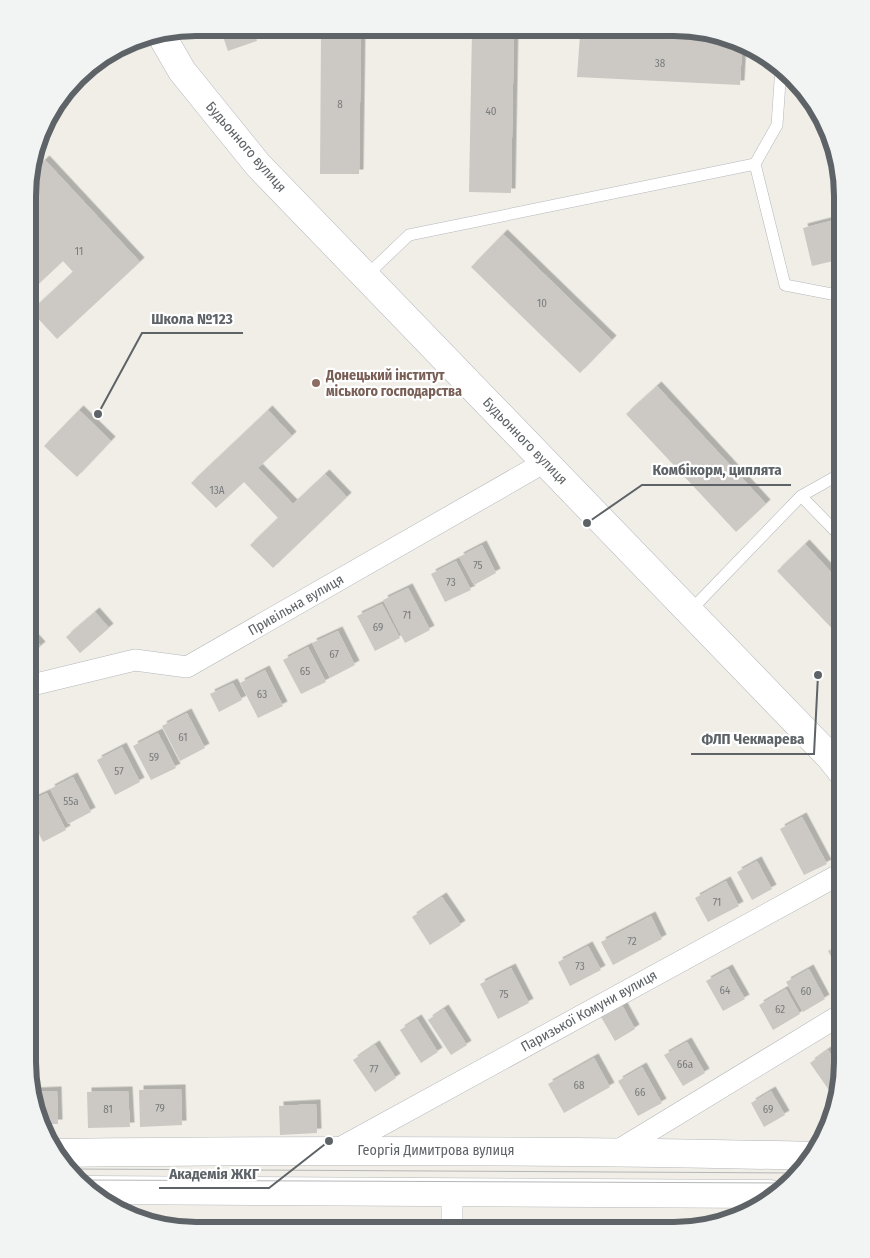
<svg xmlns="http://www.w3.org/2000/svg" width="870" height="1258" viewBox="0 0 870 1258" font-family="'Fira Sans Condensed',sans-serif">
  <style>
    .building { fill: #ccc9c4; filter: url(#shadow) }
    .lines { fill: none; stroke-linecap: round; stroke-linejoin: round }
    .service-casing { stroke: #b4b7bb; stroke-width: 12 }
    .minor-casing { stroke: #b4b7bb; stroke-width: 22 }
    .tertiary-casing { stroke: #b4b7bb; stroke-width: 29 }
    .secondary-casing { stroke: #b3b7bb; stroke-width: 29 }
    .service { stroke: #fff; stroke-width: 11 }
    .minor { stroke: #fff; stroke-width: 21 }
    .tertiary { stroke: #fff; stroke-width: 28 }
    .secondary { stroke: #fff; stroke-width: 28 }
    .tram { stroke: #b5b6b7; stroke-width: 1 }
    .education-dot { fill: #8d6e63; stroke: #fff; stroke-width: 2 }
    .labels { text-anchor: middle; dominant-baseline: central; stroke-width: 4.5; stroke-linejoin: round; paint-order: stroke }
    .number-label { font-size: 11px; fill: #7a7c7e }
    .street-label { font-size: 14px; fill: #5e6367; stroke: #fff }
    .education-label { font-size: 14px; font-weight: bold; fill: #785e54; stroke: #fff; text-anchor: start }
    .rim { fill: none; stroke: #5e6367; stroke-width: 6 }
    .leader { fill: none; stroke: #5e6367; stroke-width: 2 }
    .callout-dot { fill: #5e6367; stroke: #fff; stroke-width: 2 }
    .callout-label { font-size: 15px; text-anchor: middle; font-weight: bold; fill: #5e6367; stroke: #fff; stroke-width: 4.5; stroke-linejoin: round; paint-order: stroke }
  </style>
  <defs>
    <filter id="shadow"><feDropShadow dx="4.5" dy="-4.5" stdDeviation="0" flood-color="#0004"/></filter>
  </defs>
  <rect width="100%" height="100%" fill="#f0eee7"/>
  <!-- building -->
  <path class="building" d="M 220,28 L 253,28 L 257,41 L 228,51 Z
    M 472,30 L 514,30 L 511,193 L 469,192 Z
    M 321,33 L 361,33 L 359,174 L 320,174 Z
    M 580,35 L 727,42 L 742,48 L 740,85 L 577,77 Z
    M 45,160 L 140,262 L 57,339 L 31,311 L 73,272 L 63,261 L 30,292 L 29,290 L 29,241 L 39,231 L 31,223 L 29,225 L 29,175 Z
    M 842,218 L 842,259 L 812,266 L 803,228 Z
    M 503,234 L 612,340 L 580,373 L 471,267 Z
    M 657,386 L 766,504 L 736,532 L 626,414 Z
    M 79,410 L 111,441 L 77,477 L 44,446 Z
    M 268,410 L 292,436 L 258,468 L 293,504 L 325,474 L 347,497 L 273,568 L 250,545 L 278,518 L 244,482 L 216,508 L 191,483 Z
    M 805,544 L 842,584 L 842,639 L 777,571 Z
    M 482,545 L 496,573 L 474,585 L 459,557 Z
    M 456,561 L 471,590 L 445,602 L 431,574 Z
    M 408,588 L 430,630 L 405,643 L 383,600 Z
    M 382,604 L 400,638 L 375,651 L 357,616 Z
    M 95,612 L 109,628 L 80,653 L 66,637 Z
    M 338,631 L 355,665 L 330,678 L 312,643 Z
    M 28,632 L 41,646 L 28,657 Z
    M 308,647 L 326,682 L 301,694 L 283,660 Z
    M 265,670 L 283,706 L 258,718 L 240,683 Z
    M 233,683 L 242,700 L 219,712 L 210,694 Z
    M 187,713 L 205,748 L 180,761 L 162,726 Z
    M 158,733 L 176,768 L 151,780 L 133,746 Z
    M 122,747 L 140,782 L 115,795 L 97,760 Z
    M 73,777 L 91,812 L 68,824 L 50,789 Z
    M 47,793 L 66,830 L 43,842 L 28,812 L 28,802 Z
    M 802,817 L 827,864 L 804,875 L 780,829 Z
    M 757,861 L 772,889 L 752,900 L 737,872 Z
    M 726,881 L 739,906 L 708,922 L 695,898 Z
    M 442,897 L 461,925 L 430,945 L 412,917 Z
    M 651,916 L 662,939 L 613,965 L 601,942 Z
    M 842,943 L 842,977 L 828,951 Z
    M 588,946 L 601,970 L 570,986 L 558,962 Z
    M 511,968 L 529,1003 L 498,1019 L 480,984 Z
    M 728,969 L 745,999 L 723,1011 L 706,981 Z
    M 809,969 L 825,999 L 803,1012 L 786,982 Z
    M 786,989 L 800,1014 L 773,1030 L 759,1005 Z
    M 622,1005 L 635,1029 L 615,1041 L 601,1017 Z
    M 444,1009 L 467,1045 L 451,1055 L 428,1020 Z
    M 417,1019 L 438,1052 L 421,1063 L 400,1030 Z
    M 687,1042 L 705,1073 L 683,1086 L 664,1055 Z
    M 375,1045 L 396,1078 L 375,1092 L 353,1060 Z
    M 828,1050 L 839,1067 L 842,1065 L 842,1074 L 833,1096 L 810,1063 Z
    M 594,1058 L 610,1087 L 564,1113 L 548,1084 Z
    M 642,1067 L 662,1103 L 638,1116 L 618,1081 Z
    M 181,1089 L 182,1125 L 140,1127 L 139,1090 Z
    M 57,1091 L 58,1124 L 42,1124 L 34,1092 Z
    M 128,1091 L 130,1127 L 88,1128 L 87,1092 Z
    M 771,1091 L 785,1115 L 764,1127 L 751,1103 Z
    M 316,1104 L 317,1133 L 280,1135 L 279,1106 Z"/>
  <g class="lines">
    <!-- service casing -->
    <g class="service-casing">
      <path id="service" d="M 781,67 L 777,125 L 755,164 L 785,285 L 842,296
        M 366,276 L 409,235 L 755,164
        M 842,538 L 801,496 L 842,473
        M 690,611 L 801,496"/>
    </g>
    <!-- minor casing -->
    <g class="minor-casing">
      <path id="minor" d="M 28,686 L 135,660 L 187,667 L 545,462
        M 336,1150 L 842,873
        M 617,1151 L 842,1014
        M 452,1230 L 452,1192"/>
    </g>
    <!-- tertiary casing -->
    <g class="tertiary-casing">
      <path id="tertiary" d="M 59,1153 C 311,1150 562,1150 814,1156
        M 89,1190 L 770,1194"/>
    </g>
    <!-- secondary casing -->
    <g class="secondary-casing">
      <path id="secondary" d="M 160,33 L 182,71 L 258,165 L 831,758 L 842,772"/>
    </g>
    <!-- service -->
    <use href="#service" class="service"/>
    <!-- minor -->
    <use href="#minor" class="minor"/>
    <!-- tertiary -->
    <use href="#tertiary" class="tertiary"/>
    <!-- secondary -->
    <use href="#secondary" class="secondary"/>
    <!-- tram -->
    <path class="tram" d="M 71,1169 L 795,1173
      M 80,1180 L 783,1183"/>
  </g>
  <!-- markers -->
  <circle class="education-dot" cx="316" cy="383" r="5"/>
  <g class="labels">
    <!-- number labels -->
    <g class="number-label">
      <text x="660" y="63">38</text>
      <text x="340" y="104">8</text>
      <text x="491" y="111">40</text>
      <text x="79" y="251">11</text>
      <text x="542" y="303">10</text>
      <text x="217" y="490">13А</text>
      <text x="478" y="565">75</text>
      <text x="451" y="582">73</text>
      <text x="407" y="615">71</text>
      <text x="378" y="627">69</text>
      <text x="334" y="654">67</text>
      <text x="305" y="671">65</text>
      <text x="262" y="694">63</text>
      <text x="183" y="737">61</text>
      <text x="154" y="757">59</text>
      <text x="119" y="771">57</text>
      <text x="71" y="801">55а</text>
      <text x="717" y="902">71</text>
      <text x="632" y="941">72</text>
      <text x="580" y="966">73</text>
      <text x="725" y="990">64</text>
      <text x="806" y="991">60</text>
      <text x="504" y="994">75</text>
      <text x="780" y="1009">62</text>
      <text x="685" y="1064">66а</text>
      <text x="374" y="1069">77</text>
      <text x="579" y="1085">68</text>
      <text x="640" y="1092">66</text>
      <text x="160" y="1108">79</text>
      <text x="108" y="1109">81</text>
      <text x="768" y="1109">69</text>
    </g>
    <!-- street labels -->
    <g class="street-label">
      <text transform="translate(246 147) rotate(49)">Будьонного вулиця</text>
      <text transform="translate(525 441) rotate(46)">Будьонного вулиця</text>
      <text transform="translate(296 605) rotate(-30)">Привільна вулиця</text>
      <text transform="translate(589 1011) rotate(-29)">Паризької Комуни вулиця</text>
      <text x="436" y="1150">Георгія Димитрова вулиця</text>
    </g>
    <!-- education labels -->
    <g class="education-label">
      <text x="326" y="375">Донецький інститут<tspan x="326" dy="16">міського господарства</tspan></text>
    </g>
  </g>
  <!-- crop -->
  <path d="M0 0H870V1258H0ZM196 36H674A160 160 0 0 1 834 196V1062A160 160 0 0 1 674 1222H196A160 160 0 0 1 36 1062V196A160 160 0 0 1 196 36Z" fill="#f2f3f3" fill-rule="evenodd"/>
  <path class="rim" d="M196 36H674A160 160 0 0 1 834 196V1062A160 160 0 0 1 674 1222H196A160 160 0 0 1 36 1062V196A160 160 0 0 1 196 36Z"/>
  <!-- callouts -->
  <path class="leader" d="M98 414L142 333H243M587 523L642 485H791M818 675L814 754H691M329 1141L269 1188H159"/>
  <g class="callout-dot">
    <circle cx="98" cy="414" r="5"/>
    <circle cx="587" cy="523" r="5"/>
    <circle cx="818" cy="675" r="5"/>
    <circle cx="329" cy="1141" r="5"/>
  </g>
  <g class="callout-label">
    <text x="192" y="324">Школа №123</text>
    <text x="717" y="475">Комбікорм, циплята</text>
    <text x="753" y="744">ФЛП Чекмарева</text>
    <text x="214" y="1179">Академія ЖКГ</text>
  </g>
</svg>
